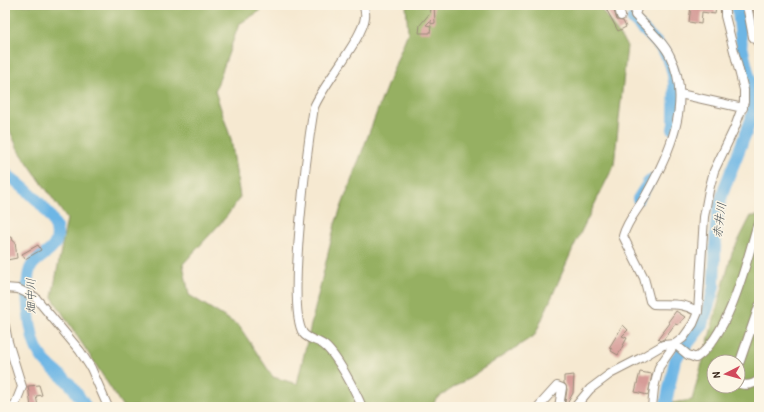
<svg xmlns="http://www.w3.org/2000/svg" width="764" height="412" viewBox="0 0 764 412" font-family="'Patrick Hand','Klee One',sans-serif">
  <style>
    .forest { fill: #96b062; stroke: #686d40; fill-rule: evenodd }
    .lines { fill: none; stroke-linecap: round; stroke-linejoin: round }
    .river { stroke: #6db6e5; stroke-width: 12 }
    .building { fill: #d69c98 }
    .minor-casing { stroke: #988a78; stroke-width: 10 }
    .minor { stroke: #fff; stroke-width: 8 }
    .labels { text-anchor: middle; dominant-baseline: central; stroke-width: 3; stroke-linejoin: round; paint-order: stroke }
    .water-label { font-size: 12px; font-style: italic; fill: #4a545a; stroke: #fcf5e5 }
  </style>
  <rect width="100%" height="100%" fill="#fcf5e5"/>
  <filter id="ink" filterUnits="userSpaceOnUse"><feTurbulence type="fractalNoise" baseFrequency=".025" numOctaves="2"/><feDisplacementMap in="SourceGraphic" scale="8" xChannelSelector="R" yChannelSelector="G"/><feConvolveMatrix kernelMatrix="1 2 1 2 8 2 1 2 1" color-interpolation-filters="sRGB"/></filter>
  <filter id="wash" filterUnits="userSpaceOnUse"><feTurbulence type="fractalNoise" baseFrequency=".012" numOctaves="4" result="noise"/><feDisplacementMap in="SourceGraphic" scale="16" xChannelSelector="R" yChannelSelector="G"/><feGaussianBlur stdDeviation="0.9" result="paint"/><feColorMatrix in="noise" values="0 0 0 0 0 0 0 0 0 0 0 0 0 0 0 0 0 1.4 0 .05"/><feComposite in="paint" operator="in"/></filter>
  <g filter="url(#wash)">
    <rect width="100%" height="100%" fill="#f6e9d1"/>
    <!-- forest -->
    <path class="forest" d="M 5,5 L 265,5 L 265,8 L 239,24 L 215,91 L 231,139 L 240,197 L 227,216 L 183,264 L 189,295 L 239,326 L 273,377 L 297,384 L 335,224 L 384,93 L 408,32 L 406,5 L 598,5 L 627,46 L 614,165 L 574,246 L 535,335 L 436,399 L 432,407 L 123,407 L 52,297 L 67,219 L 18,149 L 5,120 Z
      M 751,216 L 759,216 L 759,407 L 671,407 L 672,403 L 692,400 L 732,253 ZM 714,362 L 738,362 L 738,386 L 714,386 Z"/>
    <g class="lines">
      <!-- river -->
      <path class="river" d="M 632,19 C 643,30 656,40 665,53 C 678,74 674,100 674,124 L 673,129
        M 5,173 C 21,185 73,224 52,248 C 46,255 33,260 30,269 C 24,286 29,321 33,338 C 39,361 52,367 68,382 C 75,389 80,399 86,407
        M 638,199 L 650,180
        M 665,407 L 675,360 L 701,327 L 711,298 L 714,286 L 716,228 L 719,206 L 724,189 L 751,120 C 757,93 747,72 742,46 C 740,32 739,19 737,5"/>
    </g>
    <g id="blocks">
      <!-- building -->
      <path class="building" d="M 429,5 L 434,5 L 435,23 L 431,24 L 431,20 L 426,25 L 431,26 L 430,33 L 419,33 L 420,25 L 430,13 Z
        M 604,5 L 612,5 L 617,20 L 623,21 L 626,27 L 618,31 Z
        M 691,5 L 716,7 L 715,14 L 702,12 L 701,24 L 689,22 Z
        M 753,5 L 759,5 L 758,13 L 754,13 Z
        M 12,237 L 13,241 L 15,241 L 17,258 L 7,260 L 5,238 Z
        M 38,245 L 41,250 L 25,259 L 22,254 Z
        M 676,311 L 685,317 L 678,325 L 675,324 L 664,339 L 660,341 L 658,339 L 670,323 L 668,322 Z
        M 623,325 L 628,330 L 622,336 L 627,338 L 618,355 L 611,351 L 612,349 L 609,348 Z
        M 640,372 L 652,374 L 648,395 L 635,392 Z
        M 574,375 L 573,393 L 567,404 L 565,403 L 567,389 L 564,383 L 564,376 Z
        M 39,385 L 42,395 L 36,396 L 38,406 L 31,407 L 28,386 Z"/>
    </g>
  </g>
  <g filter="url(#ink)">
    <use href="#blocks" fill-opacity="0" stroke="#988a78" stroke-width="1"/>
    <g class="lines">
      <!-- minor casing -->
      <g class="minor-casing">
        <path id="minor" d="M 618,5 L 621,16
          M 638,5 L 635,15 C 646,27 663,41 670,56 C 694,103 668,156 645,197 C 638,209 627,221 623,236 L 644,278 L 650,301 L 653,304 C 670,305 683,302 698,312
          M 747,5 L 753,37 L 759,44
          M 680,94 L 743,108
          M 5,288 L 18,289 L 35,297 L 80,351 L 91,368 L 108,407
          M 5,326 L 8,342 L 22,387 L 14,407
          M 738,367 L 759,306
          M 738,378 L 740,384 C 748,386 754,385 759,379
          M 362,407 C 356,392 337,355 324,345 C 318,340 308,340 303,333 C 286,307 308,144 314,107 C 324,83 363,38 365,17 C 366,14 364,9 364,5
          M 538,407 L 557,386 L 562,388 L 559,407
          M 575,407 L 590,389 L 610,374 L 641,358 L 663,345 L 675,344 L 688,355 L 696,358 C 729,335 746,264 757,226 L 759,224
          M 652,407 L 654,388 L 659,367 L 675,344 L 683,338 L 693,324 L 698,312 L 704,217 L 709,190 L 714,171 L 735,127 L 744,102 L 744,90 L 725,16 L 725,5"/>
      </g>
      <!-- minor -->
      <use href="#minor" class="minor"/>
    </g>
  </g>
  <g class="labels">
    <!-- water labels -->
    <g class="water-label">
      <text transform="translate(719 220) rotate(-82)">赤井川</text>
      <text transform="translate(30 296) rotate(-90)">畑中川</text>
    </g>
  </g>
  <!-- margin -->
  <rect width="764" height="412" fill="none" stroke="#fcf5e5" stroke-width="20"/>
  <!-- north arrow -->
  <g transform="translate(726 374) rotate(264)"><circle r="19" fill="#fcf5e5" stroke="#afa495"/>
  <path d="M0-3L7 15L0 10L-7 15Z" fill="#d1495b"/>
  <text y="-6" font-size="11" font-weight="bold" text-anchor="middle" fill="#3b2a1e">N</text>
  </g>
</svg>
